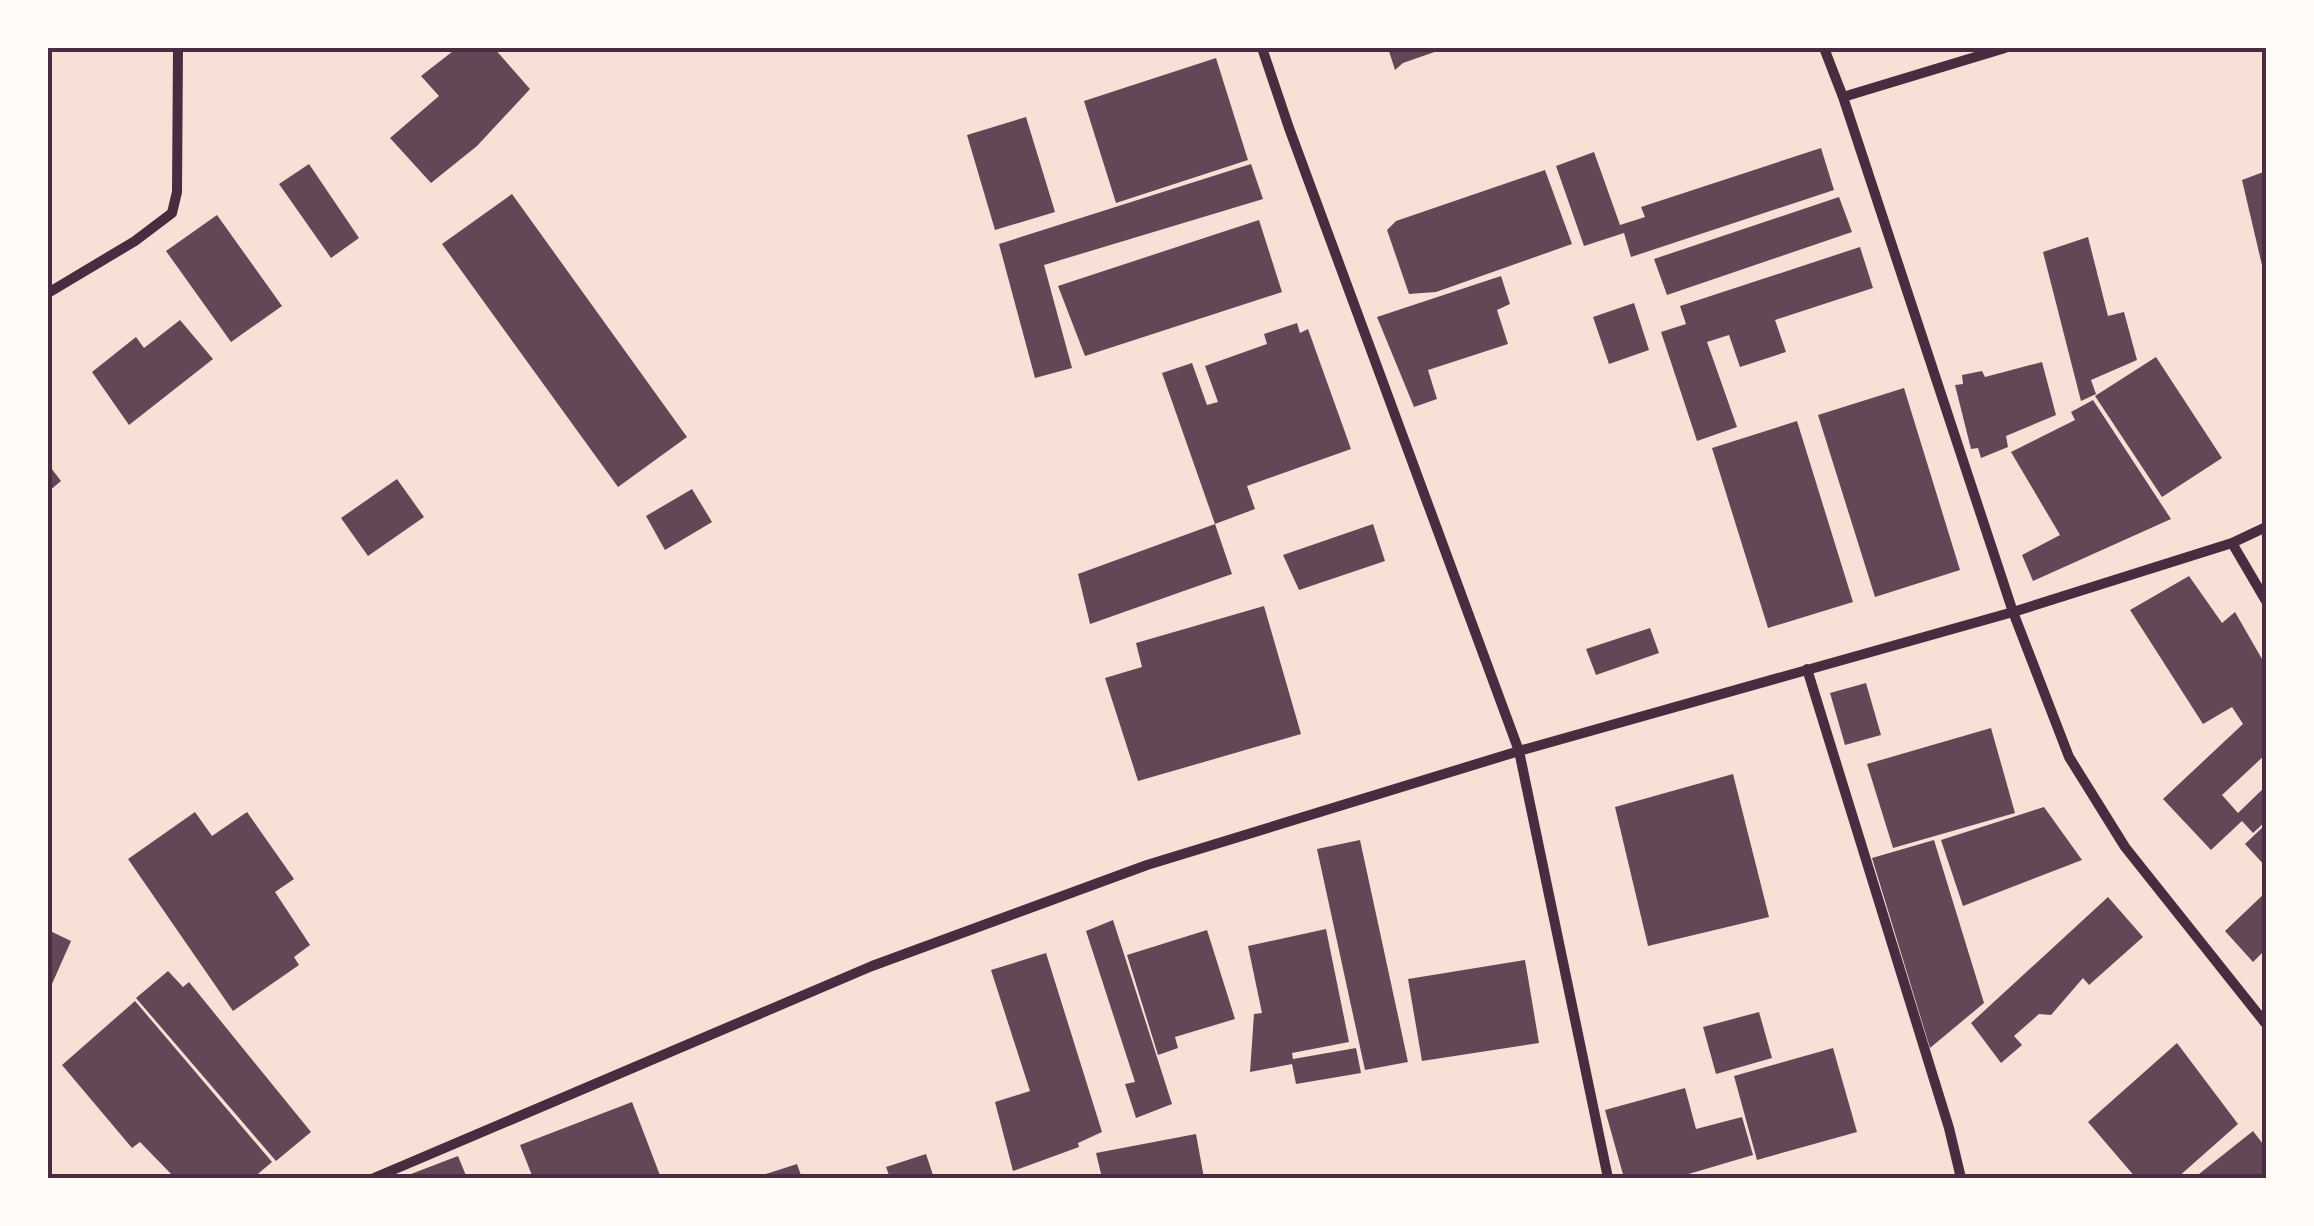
<svg xmlns="http://www.w3.org/2000/svg" width="2314" height="1226" viewBox="0 0 2314 1226" font-family="'Titillium Web',sans-serif">
  <style>
    .building { fill: #644757 }
    .lines { fill: none; stroke-linecap: round; stroke-linejoin: round }
    .minor { stroke: #4a2c40; stroke-width: 10 }
    .neatline { fill: none; stroke: #4a2c40; stroke-width: 4 }
  </style>
  <rect width="100%" height="100%" fill="#f7e1d7"/>
  <!-- building -->
  <path class="building" d="M 457,48 L 494,48 L 530,89 L 477,146 L 431,183 L 390,138 L 439,96 L 421,76 Z
    M 1388,48 L 1446,48 L 1403,63 L 1395,70 Z
    M 1216,58 L 1248,160 L 1116,203 L 1084,101 Z
    M 1026,117 L 1055,212 L 995,230 L 967,135 Z
    M 1821,148 L 1834,190 L 1631,257 L 1624,233 L 1584,246 L 1556,166 L 1594,152 L 1620,225 L 1645,217 L 1641,207 Z
    M 309,164 L 359,238 L 331,258 L 279,184 Z
    M 1251,164 L 1263,199 L 1044,265 L 1072,368 L 1035,378 L 999,244 Z
    M 1545,170 L 1572,244 L 1436,292 L 1409,294 L 1387,230 L 1396,221 Z
    M 2266,171 L 2266,278 L 2265,278 L 2242,180 Z
    M 512,194 L 687,437 L 618,487 L 442,244 Z
    M 1839,197 L 1852,232 L 1667,295 L 1654,259 Z
    M 217,215 L 282,306 L 231,342 L 166,251 Z
    M 1259,220 L 1282,292 L 1085,356 L 1058,286 Z
    M 2088,237 L 2108,316 L 2124,312 L 2137,360 L 2091,380 L 2096,394 L 2081,401 L 2043,252 Z
    M 1860,247 L 1873,288 L 1775,320 L 1786,352 L 1740,367 L 1729,335 L 1707,342 L 1737,427 L 1697,441 L 1661,332 L 1686,324 L 1680,306 Z
    M 1501,276 L 1510,304 L 1497,310 L 1508,344 L 1428,370 L 1437,399 L 1414,407 L 1377,317 Z
    M 1634,303 L 1649,350 L 1609,364 L 1593,317 Z
    M 180,320 L 213,359 L 129,425 L 92,372 L 136,337 L 144,348 Z
    M 1297,323 L 1300,333 L 1308,329 L 1351,449 L 1247,486 L 1255,509 L 1215,524 L 1162,373 L 1192,363 L 1207,405 L 1218,402 L 1205,366 L 1267,344 L 1264,334 Z
    M 2156,357 L 2222,458 L 2162,497 L 2095,396 Z
    M 2042,362 L 2056,415 L 2006,436 L 2008,447 L 1981,458 L 1978,448 L 1971,449 L 1955,385 L 1963,384 L 1962,375 L 1982,371 L 1985,377 Z
    M 1904,388 L 1960,570 L 1875,597 L 1818,415 Z
    M 2093,400 L 2171,519 L 2033,581 L 2022,555 L 2060,535 L 2011,452 L 2075,420 L 2071,412 Z
    M 1797,421 L 1853,602 L 1768,628 L 1712,448 Z
    M 48,464 L 61,481 L 48,492 Z
    M 397,479 L 424,517 L 368,556 L 341,518 Z
    M 692,489 L 712,522 L 665,550 L 646,516 Z
    M 1215,524 L 1232,574 L 1090,624 L 1078,574 Z
    M 1373,524 L 1385,561 L 1299,590 L 1283,555 Z
    M 2189,576 L 2222,623 L 2235,612 L 2266,666 L 2266,754 L 2222,795 L 2238,813 L 2266,786 L 2266,821 L 2253,833 L 2242,821 L 2211,850 L 2163,799 L 2243,724 L 2232,707 L 2203,724 L 2130,610 Z
    M 1264,606 L 1301,734 L 1138,781 L 1105,678 L 1142,667 L 1136,643 Z
    M 1650,628 L 1659,653 L 1596,675 L 1586,649 Z
    M 1866,683 L 1881,735 L 1845,745 L 1830,693 Z
    M 1991,728 L 2015,813 L 1893,848 L 1867,764 Z
    M 1733,774 L 1769,917 L 1648,946 L 1615,807 Z
    M 2044,807 L 2082,860 L 1963,906 L 1941,840 Z
    M 195,812 L 212,836 L 247,812 L 294,879 L 275,892 L 310,945 L 294,957 L 299,965 L 233,1011 L 128,859 Z
    M 2266,824 L 2266,867 L 2245,844 Z
    M 1360,840 L 1408,1062 L 1365,1070 L 1317,849 Z
    M 1934,840 L 1984,1003 L 1930,1048 L 1872,858 Z
    M 2266,892 L 2266,949 L 2253,962 L 2225,931 Z
    M 2108,897 L 2143,937 L 2089,985 L 2083,978 L 2051,1015 L 2039,1014 L 2014,1036 L 2022,1045 L 2001,1063 L 1971,1023 Z
    M 1113,920 L 1172,1104 L 1136,1118 L 1125,1084 L 1135,1082 L 1086,931 Z
    M 1326,929 L 1349,1042 L 1292,1053 L 1293,1059 L 1356,1048 L 1361,1073 L 1296,1084 L 1292,1064 L 1250,1072 L 1254,1014 L 1262,1013 L 1248,946 Z
    M 48,930 L 71,941 L 48,993 Z
    M 1207,930 L 1235,1019 L 1175,1037 L 1178,1048 L 1158,1055 L 1127,955 Z
    M 1046,953 L 1102,1132 L 1078,1143 L 1079,1147 L 1013,1171 L 995,1102 L 1030,1091 L 991,970 Z
    M 1525,960 L 1539,1043 L 1422,1061 L 1408,979 Z
    M 168,971 L 183,987 L 189,982 L 311,1132 L 276,1161 L 136,998 Z
    M 135,1001 L 272,1162 L 253,1178 L 175,1178 L 140,1142 L 132,1148 L 62,1065 Z
    M 1759,1012 L 1772,1058 L 1716,1074 L 1703,1027 Z
    M 2177,1043 L 2238,1124 L 2177,1178 L 2136,1178 L 2088,1122 Z
    M 1833,1048 L 1857,1132 L 1757,1160 L 1734,1076 Z
    M 1685,1088 L 1696,1129 L 1742,1117 L 1753,1155 L 1675,1178 L 1624,1178 L 1605,1110 Z
    M 632,1102 L 661,1178 L 533,1178 L 520,1145 Z
    M 2253,1131 L 2266,1148 L 2266,1178 L 2194,1178 Z
    M 1196,1134 L 1204,1178 L 1102,1178 L 1096,1153 Z
    M 926,1154 L 934,1178 L 890,1178 L 886,1167 Z
    M 458,1156 L 467,1178 L 413,1178 L 411,1174 Z
    M 797,1164 L 802,1178 L 753,1178 Z"/>
  <g class="lines">
    <!-- minor -->
    <path class="minor" d="M 1262,48 L 1289,128 L 1519,751 L 1608,1178
      M 1824,48 L 1843,97 L 2013,612 L 2069,757 L 2125,847 L 2266,1024
      M 1843,97 L 2005,48
      M 48,293 L 135,241 L 172,213 L 177,192 L 178,48
      M 2232,543 L 2266,601
      M 1807,669 L 1949,1128 L 1961,1178
      M 374,1178 L 872,966 L 1147,865 L 1519,751 L 2013,612 L 2232,543 L 2266,527"/>
  </g>
  <!-- border -->
  <rect width="2314" height="1226" fill="none" stroke="#fffaf5" stroke-width="100"/>
  <rect x="50" y="50" width="2214" height="1126" class="neatline"/>
</svg>
